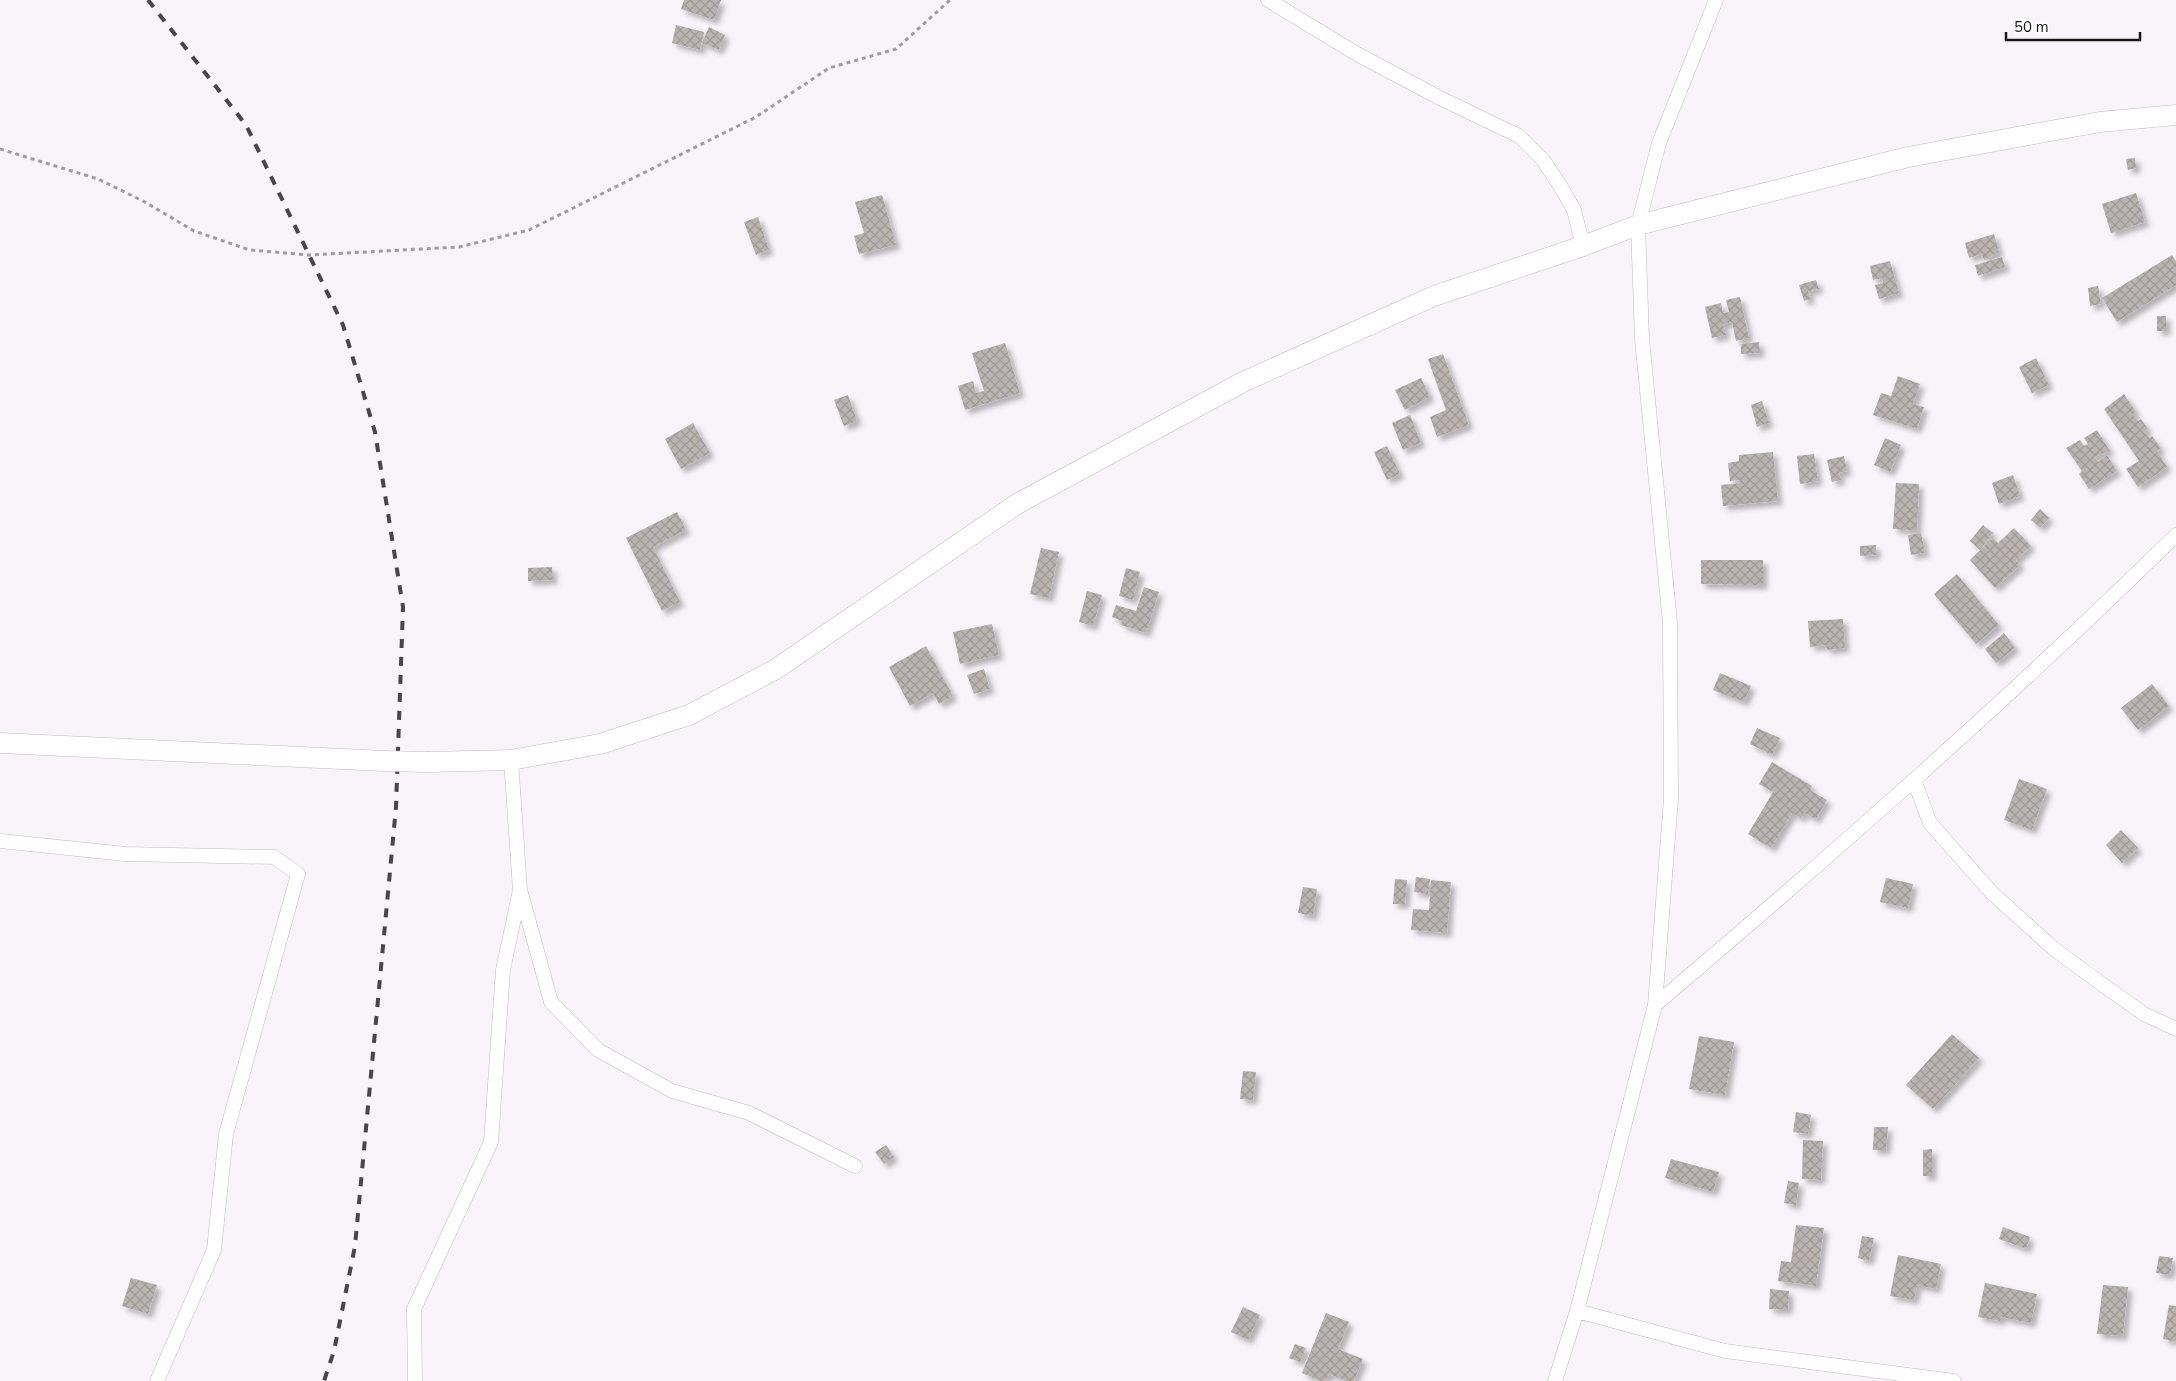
<svg xmlns="http://www.w3.org/2000/svg" width="2176" height="1381" viewBox="0 0 2176 1381" font-family="'Nunito Sans',sans-serif">
  <style>
    .building { fill: url(#building-cross-hatch); filter: url(#shadow) }
    .lines { fill: none; stroke-linecap: round; stroke-linejoin: round }
    .street-casing { stroke: #bfbbc0; stroke-width: 15 }
    .secondary-casing { stroke: #bfbbc0; stroke-width: 21 }
    .path { stroke: #9f9ca0; stroke-width: 3; stroke-dasharray: 4 4; stroke-linecap: butt }
    .street { stroke: #fff; stroke-width: 14 }
    .secondary { stroke: #fff; stroke-width: 20 }
    .rail { stroke: #484648; stroke-width: 4; stroke-dasharray: 9 9; stroke-linecap: butt }
    .secondary-bridge-casing { stroke: #bfbbc0; stroke-width: 21; stroke-linecap: butt }
    .secondary-bridge { stroke: #fff; stroke-width: 20 }
  </style>
  <defs>
    <pattern id="building-cross-hatch" width="8" height="8" patternUnits="userSpaceOnUse" patternTransform="scale(1.25)"><rect width="8" height="8" fill="#bab4b1"/><path d="M0 0l8 8M0 8l8-8" fill="none" stroke="#9f9a98"/></pattern>
    <filter id="shadow"><feDropShadow dx="4.5" dy="4.5" stdDeviation="2.5" flood-color="#0004"/></filter>
  </defs>
  <rect width="100%" height="100%" fill="#f8f4f9"/>
  <!-- building -->
  <path class="building" d="M 684,0 L 721,0 L 714,20 L 681,9 Z
    M 676,25 L 704,32 L 700,50 L 672,43 Z
    M 709,27 L 725,35 L 719,50 L 702,43 Z
    M 2135,158 L 2136,168 L 2128,170 L 2126,159 Z
    M 2136,193 L 2145,222 L 2111,233 L 2102,204 Z
    M 882,195 L 896,245 L 859,254 L 854,236 L 864,233 L 855,202 Z
    M 758,217 L 769,250 L 756,255 L 744,222 Z
    M 1994,234 L 1999,252 L 1984,260 L 1982,254 L 1969,258 L 1965,243 Z
    M 2172,255 L 2176,261 L 2176,285 L 2117,322 L 2102,298 Z
    M 2002,257 L 2005,267 L 1978,276 L 1975,265 Z
    M 1890,261 L 1899,293 L 1879,299 L 1875,285 L 1883,283 L 1882,278 L 1873,280 L 1870,266 Z
    M 1816,280 L 1819,289 L 1808,291 L 1811,299 L 1804,301 L 1799,285 Z
    M 2098,286 L 2101,304 L 2090,306 L 2088,288 Z
    M 1740,297 L 1749,338 L 1736,341 L 1732,322 L 1723,324 L 1726,335 L 1712,338 L 1705,307 L 1721,303 L 1723,313 L 1729,312 L 1726,300 Z
    M 2157,316 L 2166,316 L 2166,331 L 2157,331 Z
    M 1759,342 L 1760,353 L 1741,354 L 1741,344 Z
    M 1005,343 L 1020,393 L 965,410 L 958,386 L 973,381 L 976,393 L 984,391 L 972,353 Z
    M 1443,354 L 1469,425 L 1437,437 L 1430,417 L 1446,410 L 1428,359 Z
    M 2036,358 L 2049,385 L 2032,393 L 2019,367 Z
    M 1898,376 L 1920,384 L 1913,404 L 1924,407 L 1917,429 L 1873,415 L 1881,393 L 1891,396 Z
    M 1421,378 L 1430,397 L 1405,410 L 1395,390 Z
    M 2124,394 L 2136,412 L 2133,414 L 2138,421 L 2141,419 L 2148,429 L 2144,432 L 2149,438 L 2152,436 L 2161,448 L 2157,451 L 2167,467 L 2138,487 L 2126,469 L 2139,461 L 2104,409 Z
    M 848,395 L 857,421 L 844,426 L 834,400 Z
    M 1762,401 L 1769,423 L 1757,427 L 1751,405 Z
    M 1410,415 L 1421,443 L 1403,450 L 1392,423 Z
    M 693,423 L 710,453 L 681,469 L 665,439 Z
    M 2097,430 L 2110,451 L 2095,457 L 2098,462 L 2107,455 L 2117,471 L 2089,489 L 2079,474 L 2082,471 L 2066,448 L 2080,440 L 2084,446 L 2088,444 L 2084,438 Z
    M 1885,438 L 1901,445 L 1890,472 L 1874,465 Z
    M 1387,446 L 1400,474 L 1387,480 L 1374,452 Z
    M 1773,452 L 1778,501 L 1723,506 L 1721,485 L 1740,483 L 1740,480 L 1730,481 L 1728,463 L 1739,461 L 1739,455 Z
    M 1814,454 L 1818,481 L 1800,484 L 1797,456 Z
    M 1844,456 L 1847,471 L 1839,473 L 1841,480 L 1832,482 L 1827,460 Z
    M 2013,475 L 2020,496 L 1999,504 L 1992,483 Z
    M 1896,483 L 1919,484 L 1917,531 L 1893,529 Z
    M 2040,509 L 2049,518 L 2040,528 L 2031,520 Z
    M 677,512 L 686,530 L 653,547 L 680,602 L 662,611 L 626,538 Z
    M 1983,525 L 1993,533 L 1980,550 L 1970,541 Z
    M 2014,528 L 2031,546 L 2016,560 L 2020,565 L 1995,588 L 1970,560 L 1993,538 L 1998,543 Z
    M 1921,533 L 1925,553 L 1911,555 L 1908,535 Z
    M 1876,545 L 1876,555 L 1860,556 L 1860,546 Z
    M 1041,548 L 1059,552 L 1049,598 L 1030,594 Z
    M 1701,560 L 1763,560 L 1763,585 L 1701,584 Z
    M 552,567 L 553,580 L 528,581 L 528,568 Z
    M 1126,568 L 1140,572 L 1133,600 L 1119,596 Z
    M 1957,574 L 1999,625 L 1976,644 L 1934,594 Z
    M 1144,587 L 1159,592 L 1146,633 L 1121,625 L 1122,621 L 1112,617 L 1116,605 L 1136,611 Z
    M 1087,591 L 1102,595 L 1093,626 L 1079,622 Z
    M 1843,619 L 1845,648 L 1827,650 L 1826,645 L 1810,647 L 1808,621 Z
    M 992,624 L 999,655 L 960,664 L 953,632 Z
    M 2004,633 L 2015,648 L 1996,663 L 1985,649 Z
    M 926,646 L 953,696 L 939,704 L 933,693 L 910,706 L 889,667 Z
    M 984,669 L 990,689 L 974,694 L 967,675 Z
    M 1720,673 L 1751,686 L 1744,702 L 1713,690 Z
    M 2152,684 L 2169,706 L 2138,730 L 2121,708 Z
    M 1757,728 L 1780,738 L 1772,755 L 1750,744 Z
    M 1772,762 L 1812,786 L 1810,790 L 1827,800 L 1816,819 L 1804,813 L 1801,818 L 1792,813 L 1771,848 L 1748,834 L 1773,792 L 1759,784 Z
    M 2019,779 L 2047,789 L 2032,830 L 2004,820 Z
    M 2121,830 L 2138,848 L 2122,863 L 2106,845 Z
    M 1416,877 L 1430,879 L 1428,894 L 1414,892 Z
    M 1886,878 L 1913,884 L 1908,908 L 1880,902 Z
    M 1395,879 L 1407,880 L 1405,904 L 1393,904 Z
    M 1431,880 L 1451,882 L 1447,933 L 1411,930 L 1413,909 L 1429,910 Z
    M 1303,887 L 1317,889 L 1313,916 L 1298,913 Z
    M 1952,1034 L 1979,1058 L 1933,1109 L 1906,1085 Z
    M 1699,1036 L 1734,1042 L 1725,1095 L 1689,1089 Z
    M 1243,1071 L 1256,1072 L 1253,1100 L 1240,1099 Z
    M 1796,1112 L 1811,1115 L 1808,1134 L 1793,1132 Z
    M 1874,1127 L 1888,1127 L 1886,1150 L 1873,1150 Z
    M 1803,1140 L 1823,1141 L 1821,1180 L 1802,1179 Z
    M 886,1145 L 894,1157 L 884,1164 L 875,1152 Z
    M 1932,1149 L 1932,1176 L 1923,1176 L 1923,1150 Z
    M 1671,1159 L 1719,1172 L 1713,1192 L 1665,1178 Z
    M 1788,1181 L 1799,1183 L 1796,1205 L 1784,1203 Z
    M 1796,1225 L 1824,1228 L 1816,1286 L 1778,1281 L 1781,1261 L 1791,1262 Z
    M 2003,1227 L 2030,1237 L 2026,1249 L 1999,1239 Z
    M 1862,1236 L 1874,1238 L 1869,1261 L 1858,1258 Z
    M 1898,1255 L 1941,1264 L 1936,1289 L 1917,1285 L 1914,1300 L 1890,1296 Z
    M 2159,1256 L 2173,1258 L 2170,1275 L 2156,1273 Z
    M 131,1278 L 157,1285 L 148,1314 L 122,1306 Z
    M 1985,1283 L 2037,1294 L 2031,1323 L 2001,1317 L 2000,1321 L 1978,1317 Z
    M 2103,1285 L 2128,1287 L 2123,1336 L 2097,1334 Z
    M 1770,1289 L 1789,1291 L 1788,1310 L 1769,1309 Z
    M 2169,1305 L 2176,1306 L 2176,1342 L 2163,1339 Z
    M 1243,1307 L 1260,1315 L 1248,1340 L 1231,1332 Z
    M 1326,1313 L 1349,1322 L 1338,1349 L 1363,1359 L 1354,1381 L 1347,1381 L 1329,1374 L 1326,1381 L 1321,1381 L 1302,1373 Z
    M 1295,1344 L 1306,1348 L 1300,1362 L 1289,1358 Z"/>
  <g class="lines">
    <!-- street casing -->
    <g class="street-casing">
      <path id="street" d="M 1268,0 L 1357,54 L 1440,98 L 1519,136 L 1543,160 L 1561,187 L 1574,210 L 1583,246
        M 1914,780 L 1930,823 L 1992,893 L 2054,949 L 2099,982 L 2144,1014 L 2176,1029
        M 0,841 L 125,854 L 274,857 L 298,874 L 226,1134 L 214,1250 L 157,1381
        M 521,893 L 551,1002 L 598,1050 L 672,1091 L 749,1113 L 855,1166
        M 1655,1005 C 1834,853 2009,699 2176,535
        M 1577,1311 L 1725,1351 L 1954,1381
        M 415,1381 L 414,1309 L 491,1142 L 503,970 L 520,890 L 511,760
        M 1555,1381 L 1577,1311 L 1655,1005 L 1671,799 L 1670,623 L 1642,339 L 1638,225 L 1659,143 L 1716,0"/>
    </g>
    <!-- secondary casing -->
    <g class="secondary-casing">
      <path id="secondary" d="M 0,743 L 385,761
        M 428,762 L 511,760 L 600,744 L 689,715 L 776,669 L 1017,504 L 1243,382 L 1434,296 L 1583,246 L 1638,225 L 1908,157 L 2100,122 L 2176,115"/>
    </g>
    <!-- path -->
    <path class="path" d="M 0,149 L 98,179 L 145,202 L 194,231 L 250,250 L 309,255 L 459,247 L 529,230 L 756,117 L 829,68 L 896,49 L 950,0"/>
    <!-- street -->
    <use href="#street" class="street"/>
    <!-- secondary -->
    <use href="#secondary" class="secondary"/>
    <!-- rail -->
    <path class="rail" d="M 148,0 L 246,125 L 343,325 L 375,432 L 403,607 L 396,807 L 355,1246 L 334,1351 L 324,1381"/>
    <!-- secondary-bridge casing -->
    <g class="secondary-bridge-casing">
      <path id="secondary-bridge" d="M 385,761 L 428,762"/>
    </g>
    <!-- secondary-bridge -->
    <use href="#secondary-bridge" class="secondary-bridge"/>
  </g>
  <!-- scale -->
  <path d="M2006 32v8h134v-8" fill="none" stroke="#181718" stroke-width="2.5"/>
  <text x="2014" y="32" font-size="15" fill="#181718" stroke="#ffffff" stroke-width="4" paint-order="stroke">50 m</text>
</svg>
